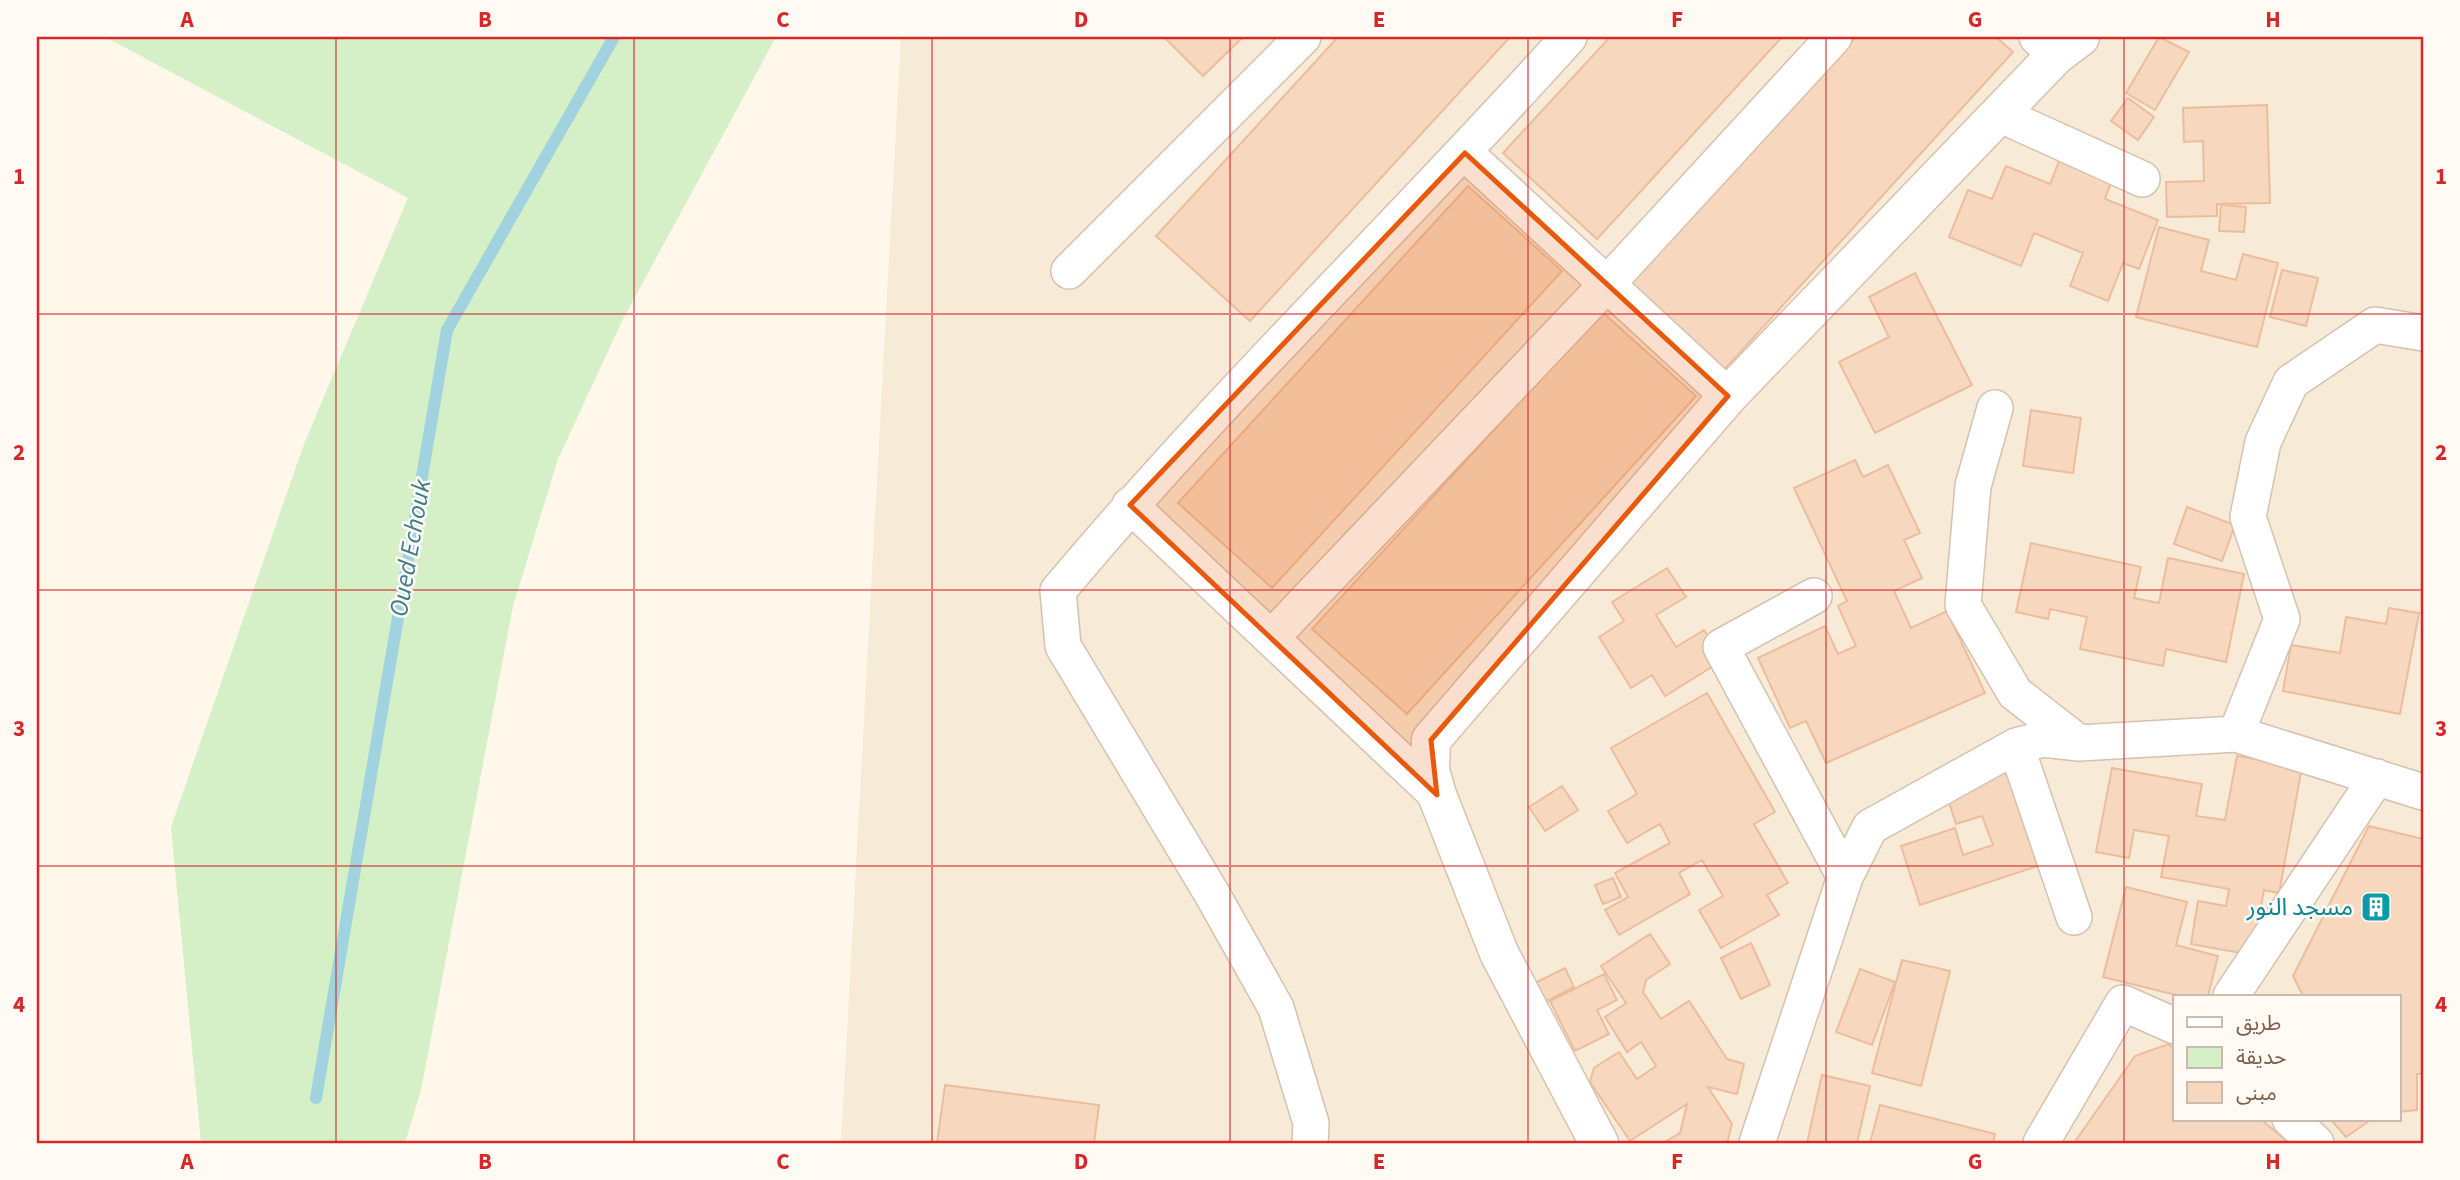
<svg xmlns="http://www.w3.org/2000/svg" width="2460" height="1180" viewBox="0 0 2460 1180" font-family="'Source Sans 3','Noto Sans Arabic',sans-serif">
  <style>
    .residential { fill: #f7ead7; fill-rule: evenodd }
    .green { fill: #d5efc6 }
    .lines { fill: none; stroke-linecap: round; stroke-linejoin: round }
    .stream { stroke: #a0d3df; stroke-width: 12 }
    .building { fill: #f7d7be; stroke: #ecbd9d; stroke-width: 2 }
    .street-casing { stroke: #d5c1b0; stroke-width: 38 }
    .secondary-casing { stroke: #d9c2ad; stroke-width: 41 }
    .street { stroke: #fff; stroke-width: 35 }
    .secondary { stroke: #fff; stroke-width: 38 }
    .marked { fill: #e8590c; fill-opacity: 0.2; stroke: #e8590c; stroke-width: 5; stroke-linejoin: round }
    .grid { fill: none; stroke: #d62828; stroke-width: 2; stroke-opacity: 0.55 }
    .labels { text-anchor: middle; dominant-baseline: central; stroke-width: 5; stroke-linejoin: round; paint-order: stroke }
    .culture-label { font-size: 24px; fill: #0d838f; stroke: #fffaf3; text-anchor: end }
    .water-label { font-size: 26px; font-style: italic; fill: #3c7c8b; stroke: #fffaf3 }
    .neatline { fill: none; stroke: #d62828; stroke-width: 2.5 }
    .grid-label { font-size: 23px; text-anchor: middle; font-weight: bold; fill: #d62828 }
  </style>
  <rect width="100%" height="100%" fill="#fff7ea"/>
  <!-- residential -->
  <path class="residential" d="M 901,37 L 2423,37 L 2423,1143 L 841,1143 ZM 2175,996 L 2399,996 L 2399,1119 L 2175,1119 Z"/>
  <!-- green -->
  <path class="green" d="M 105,37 L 776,37 L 622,321 L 558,459 L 513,606 L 421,1090 L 405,1143 L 201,1143 L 171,827 L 304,444 L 408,198 Z"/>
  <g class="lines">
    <!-- stream -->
    <path class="stream" d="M 316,1098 L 447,330 L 614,37"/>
  </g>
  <!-- building -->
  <path class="building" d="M 1164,37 L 1243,37 L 1203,76 Z
    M 1338,37 L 1510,37 L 1250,321 L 1156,236 Z
    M 1610,37 L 1782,37 L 1597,239 L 1503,153 Z
    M 1856,37 L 1996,37 L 2013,52 L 1724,370 L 1629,284 Z
    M 2159,37 L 2189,52 L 2155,110 L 2126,93 Z
    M 2128,98 L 2154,117 L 2138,140 L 2111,121 Z
    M 2267,105 L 2270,203 L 2217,204 L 2217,216 L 2167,217 L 2166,182 L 2204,181 L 2203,141 L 2184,142 L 2183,108 Z
    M 2063,151 L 2115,171 L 2105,199 L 2158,220 L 2139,269 L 2123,263 L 2108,301 L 2070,286 L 2083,253 L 2034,233 L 2021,266 L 1949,237 L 1968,190 L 1992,199 L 2006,166 L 2050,184 Z
    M 1468,186 L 1562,271 L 1272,588 L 1178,503 Z
    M 2221,205 L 2246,207 L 2244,232 L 2219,231 Z
    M 2159,227 L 2209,240 L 2201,271 L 2236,280 L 2243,254 L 2278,263 L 2257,347 L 2136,317 Z
    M 2282,270 L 2318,278 L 2306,326 L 2270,317 Z
    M 1915,273 L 1972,385 L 1875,433 L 1839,362 L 1889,337 L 1869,297 Z
    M 1602,312 L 1696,396 L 1407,714 L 1312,629 Z
    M 2031,410 L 2081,418 L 2073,473 L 2023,466 Z
    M 1855,460 L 1863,477 L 1888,465 L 1920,533 L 1904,540 L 1922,578 L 1894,591 L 1911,628 L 1947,611 L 1985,693 L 1826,763 L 1806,721 L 1790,728 L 1758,658 L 1825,626 L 1838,654 L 1856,646 L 1838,606 L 1847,601 L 1794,488 Z
    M 2187,507 L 2235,525 L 2222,561 L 2174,544 Z
    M 2031,543 L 2141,567 L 2134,598 L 2159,603 L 2168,558 L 2244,574 L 2226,662 L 2166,649 L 2163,666 L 2080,649 L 2087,617 L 2050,609 L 2048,619 L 2016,612 Z
    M 1667,568 L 1686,597 L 1656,615 L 1676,647 L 1704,630 L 1723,660 L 1665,696 L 1652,675 L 1631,688 L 1599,637 L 1624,621 L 1612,602 Z
    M 2389,608 L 2419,613 L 2400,714 L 2283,691 L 2291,645 L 2340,653 L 2346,617 L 2386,624 Z
    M 1707,693 L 1775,812 L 1754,824 L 1788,883 L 1767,895 L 1779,915 L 1721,948 L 1699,910 L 1723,896 L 1702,860 L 1679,873 L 1690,894 L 1619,935 L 1605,910 L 1628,897 L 1615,873 L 1670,843 L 1660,824 L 1627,843 L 1608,811 L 1637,794 L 1611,748 Z
    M 2237,756 L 2302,767 L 2279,893 L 2264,890 L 2252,955 L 2191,944 L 2198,901 L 2226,906 L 2229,889 L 2161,877 L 2169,836 L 2134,830 L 2129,858 L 2096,852 L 2112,768 L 2202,784 L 2196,816 L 2225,820 Z
    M 2015,770 L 2047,863 L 1920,905 L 1901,846 L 1955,828 L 1963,855 L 1993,845 L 1982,816 L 1956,824 L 1946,793 Z
    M 1562,786 L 1578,810 L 1545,831 L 1529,807 Z
    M 2369,826 L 2423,839 L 2423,1074 L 2417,1074 L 2417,1110 L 2399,1112 L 2399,996 L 2303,996 L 2293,976 Z
    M 1613,878 L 1621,897 L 1603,904 L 1595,885 Z
    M 2126,887 L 2187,902 L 2176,945 L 2218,956 L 2208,996 L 2180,996 L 2103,977 Z
    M 1650,934 L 1670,964 L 1646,980 L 1643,992 L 1661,1019 L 1689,1001 L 1727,1059 L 1744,1064 L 1737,1094 L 1708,1087 L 1732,1124 L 1727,1143 L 1663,1143 L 1680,1133 L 1687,1104 L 1630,1141 L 1590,1082 L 1594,1068 L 1619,1052 L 1637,1079 L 1656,1066 L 1641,1042 L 1627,1052 L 1605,1017 L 1626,1003 L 1601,966 Z
    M 1751,943 L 1770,985 L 1741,999 L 1721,958 Z
    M 1902,960 L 1950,971 L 1921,1086 L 1872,1073 Z
    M 1565,968 L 1574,987 L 1545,1002 L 1535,983 Z
    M 1860,969 L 1895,982 L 1872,1045 L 1836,1032 Z
    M 1604,974 L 1617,1000 L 1597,1010 L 1609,1034 L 1575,1051 L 1550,1001 Z
    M 2168,1044 L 2175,1049 L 2175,1119 L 2260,1119 L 2290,1143 L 2074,1143 L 2135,1056 Z
    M 1822,1075 L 1870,1086 L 1857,1143 L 1807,1143 Z
    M 945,1085 L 1099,1105 L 1094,1143 L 937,1143 Z
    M 1880,1105 L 1995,1134 L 1993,1143 L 1870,1143 Z
    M 2330,1119 L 2372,1119 L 2346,1137 Z"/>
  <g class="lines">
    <!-- street casing -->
    <g class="street-casing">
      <path id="street" d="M 2037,37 L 2056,55
        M 1999,114 L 2142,179
        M 1465,153 L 1728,396
        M 1069,271 L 1303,37
        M 1995,408 L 1973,486 L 1963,605 L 2015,693 L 2079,743
        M 1130,505 L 1437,795
        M 1814,596 L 1721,647 L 1845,877
        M 1272,637 L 1607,284 L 1834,37
        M 2236,734 L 2282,619 L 2248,517 L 2263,442 L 2291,382 L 2375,325 L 2423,333
        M 2016,746 L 2074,917
        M 2231,996 L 2377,777
        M 2290,1119 L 2316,1143
        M 1310,1143 L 1311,1123 L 1276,1008 L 1212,894 L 1063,646 L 1058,591 C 1219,398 1401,224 1569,37
        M 1757,1143 L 1845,877 L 1870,827 L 2016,746 L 2043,739 L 2079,743 L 2236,734 L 2423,792
        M 2041,1143 L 2123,1003 L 2175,1026"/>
    </g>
    <!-- secondary casing -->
    <g class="secondary-casing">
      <path id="secondary" d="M 1599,1143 L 1499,953 L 1437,795 L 1430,770 L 1431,740 L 1728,396 L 2056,55 L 2080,37"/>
    </g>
    <!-- street -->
    <use href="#street" class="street"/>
    <!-- secondary -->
    <use href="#secondary" class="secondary"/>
  </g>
  <!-- marked area -->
  <path class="marked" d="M 1465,153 L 1728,396 L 1431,740 L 1437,795 L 1130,505 Z"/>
  <!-- grid -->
  <path class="grid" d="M 336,37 L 336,1143M 634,37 L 634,1143M 932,37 L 932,1143M 1230,37 L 1230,1143M 1528,37 L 1528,1143M 1826,37 L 1826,1143M 2124,37 L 2124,1143M 37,314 L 2423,314M 37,590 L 2423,590M 37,866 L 2423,866"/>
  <!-- icons -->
  <defs>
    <g id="building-square" transform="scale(1.575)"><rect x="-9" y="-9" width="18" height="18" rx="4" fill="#0f9aa8" stroke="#fffaf3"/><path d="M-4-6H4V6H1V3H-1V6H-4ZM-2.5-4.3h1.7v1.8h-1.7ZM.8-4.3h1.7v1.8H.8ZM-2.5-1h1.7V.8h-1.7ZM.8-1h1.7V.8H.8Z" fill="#fff"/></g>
  </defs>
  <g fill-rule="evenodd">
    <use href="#building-square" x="2376" y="907"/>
  </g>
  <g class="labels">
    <!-- culture labels -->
    <g class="culture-label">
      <text x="2353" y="907">مسجد النور</text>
    </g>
    <!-- water labels -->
    <g class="water-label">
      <text transform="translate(410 548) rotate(-80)">Oued Echouk</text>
    </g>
  </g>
  <!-- border -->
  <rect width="2460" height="1180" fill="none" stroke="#fffaf3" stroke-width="77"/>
  <!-- legend -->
  <rect x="2173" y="995" width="228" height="126" fill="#fffaf3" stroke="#cbbbaf" stroke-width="2"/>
  <rect x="2187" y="1017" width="35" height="10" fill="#ffffff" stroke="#cbbbaf" stroke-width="2"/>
  <text x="2236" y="1030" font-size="21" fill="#7e5d49">طريق</text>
  <rect x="2187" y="1047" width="35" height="21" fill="#d5efc6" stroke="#cbbbaf" stroke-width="2"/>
  <text x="2236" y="1064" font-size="21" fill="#7e5d49">حديقة</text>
  <rect x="2187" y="1082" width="35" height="21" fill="#f7d7be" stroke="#cbbbaf" stroke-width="2"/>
  <text x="2236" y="1100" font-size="21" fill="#7e5d49">مبنى</text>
  <rect x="38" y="38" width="2384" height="1104" class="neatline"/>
  <g class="grid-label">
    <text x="187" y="27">A</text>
    <text x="485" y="27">B</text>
    <text x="783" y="27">C</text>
    <text x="1081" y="27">D</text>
    <text x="1379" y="27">E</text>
    <text x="1677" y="27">F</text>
    <text x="1975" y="27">G</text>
    <text x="2273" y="27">H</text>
    <text x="19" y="184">1</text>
    <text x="2441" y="184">1</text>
    <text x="19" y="460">2</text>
    <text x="2441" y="460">2</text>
    <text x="19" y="736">3</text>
    <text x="2441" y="736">3</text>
    <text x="19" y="1012">4</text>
    <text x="2441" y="1012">4</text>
    <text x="187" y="1169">A</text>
    <text x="485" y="1169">B</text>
    <text x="783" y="1169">C</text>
    <text x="1081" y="1169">D</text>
    <text x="1379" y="1169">E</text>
    <text x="1677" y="1169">F</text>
    <text x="1975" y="1169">G</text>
    <text x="2273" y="1169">H</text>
  </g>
</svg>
